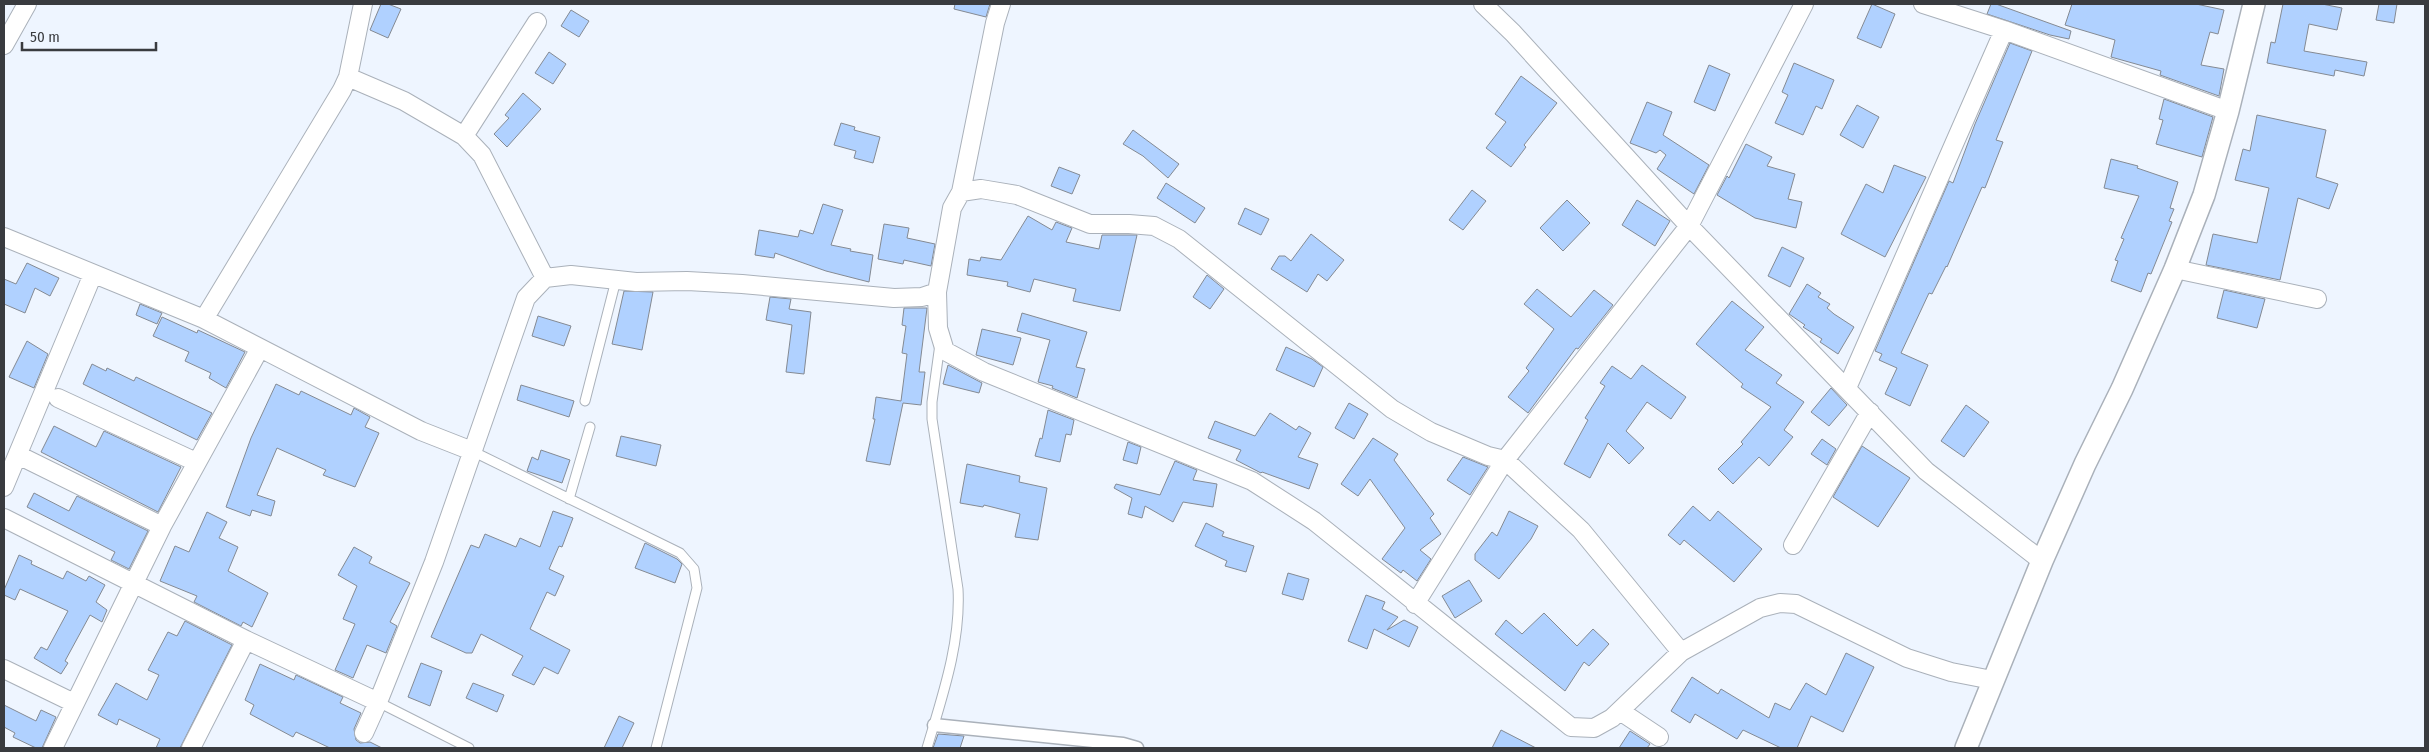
<svg xmlns="http://www.w3.org/2000/svg" width="2429" height="752" viewBox="0 0 2429 752" font-family="'Fira Sans Condensed',sans-serif">
  <style>
    .building { fill: #b0d1ff; stroke: #848a93 }
    .lines { fill: none; stroke-linecap: round; stroke-linejoin: round }
    .service-casing { stroke: #aab1ba; stroke-width: 11 }
    .pedestrian-casing { stroke: #aab1ba; stroke-width: 15 }
    .minor-casing { stroke: #aab1ba; stroke-width: 20 }
    .tertiary-casing { stroke: #aab1ba; stroke-width: 24 }
    .service { stroke: #fff; stroke-width: 9 }
    .pedestrian { stroke: #fff; stroke-width: 12 }
    .minor { stroke: #fff; stroke-width: 18 }
    .tertiary { stroke: #fff; stroke-width: 21 }
  </style>
  <rect width="100%" height="100%" fill="#eef5ff"/>
  <!-- building -->
  <path class="building" d="M 381,4 L 388,4 L 401,9 L 388,38 L 370,30 Z
    M 955,4 L 990,4 L 986,17 L 954,9 Z
    M 1872,4 L 1895,14 L 1881,48 L 1857,38 Z
    M 1991,4 L 1996,4 L 2071,31 L 2069,39 L 2050,35 L 1987,14 Z
    M 2072,4 L 2196,4 L 2224,10 L 2218,34 L 2210,32 L 2201,65 L 2224,69 L 2219,96 L 2160,75 L 2161,71 L 2111,57 L 2115,40 L 2065,25 Z
    M 2283,4 L 2322,4 L 2342,8 L 2337,30 L 2309,24 L 2304,51 L 2367,62 L 2364,76 L 2335,70 L 2334,76 L 2267,63 L 2271,42 L 2275,43 Z
    M 2379,4 L 2397,4 L 2394,23 L 2376,20 Z
    M 571,10 L 589,21 L 579,37 L 561,26 Z
    M 2010,43 L 2032,51 L 1996,140 L 2003,142 L 1985,188 L 1982,187 L 1947,267 L 1946,266 L 1932,294 L 1929,293 L 1901,353 L 1928,365 L 1910,406 L 1885,394 L 1897,368 L 1879,360 L 1882,354 L 1875,351 L 1949,181 L 1953,183 L 1975,124 Z
    M 549,52 L 566,64 L 553,84 L 535,73 Z
    M 1794,63 L 1834,80 L 1822,109 L 1816,106 L 1803,135 L 1775,123 L 1788,95 L 1782,92 Z
    M 1709,65 L 1730,74 L 1715,111 L 1694,102 Z
    M 1521,76 L 1557,103 L 1524,145 L 1526,147 L 1511,167 L 1486,148 L 1506,122 L 1495,114 Z
    M 523,93 L 541,109 L 507,147 L 494,134 L 509,118 L 505,115 Z
    M 2164,99 L 2213,117 L 2202,157 L 2156,144 L 2163,120 L 2159,119 Z
    M 1647,102 L 1672,112 L 1663,135 L 1709,165 L 1694,194 L 1657,169 L 1666,155 L 1660,150 L 1656,153 L 1630,143 Z
    M 1857,105 L 1879,117 L 1863,148 L 1840,135 Z
    M 2257,115 L 2326,130 L 2316,177 L 2338,184 L 2329,209 L 2298,198 L 2280,280 L 2206,265 L 2213,234 L 2257,243 L 2269,188 L 2235,180 L 2243,149 L 2250,151 Z
    M 841,123 L 855,127 L 854,130 L 880,137 L 873,163 L 854,158 L 856,151 L 834,145 Z
    M 1133,130 L 1179,164 L 1168,178 L 1143,156 L 1123,144 Z
    M 1746,144 L 1772,157 L 1767,166 L 1795,174 L 1788,199 L 1802,202 L 1796,228 L 1755,218 L 1717,195 L 1727,176 L 1729,178 Z
    M 2111,159 L 2138,166 L 2137,168 L 2178,182 L 2170,208 L 2174,209 L 2169,221 L 2172,222 L 2151,274 L 2148,273 L 2141,292 L 2111,281 L 2118,261 L 2115,260 L 2124,239 L 2121,238 L 2139,196 L 2104,188 Z
    M 1894,165 L 1926,177 L 1885,257 L 1841,234 L 1866,184 L 1883,193 Z
    M 1059,167 L 1080,175 L 1072,194 L 1051,186 Z
    M 1166,183 L 1205,208 L 1195,223 L 1157,198 Z
    M 1472,190 L 1486,201 L 1463,230 L 1449,220 Z
    M 1567,200 L 1590,223 L 1563,251 L 1540,228 Z
    M 1637,200 L 1670,221 L 1655,246 L 1622,225 Z
    M 823,204 L 843,210 L 831,245 L 851,249 L 850,251 L 873,255 L 869,282 L 826,271 L 775,253 L 774,258 L 755,255 L 759,230 L 798,237 L 800,230 L 813,234 Z
    M 1245,208 L 1269,219 L 1261,235 L 1238,224 Z
    M 1028,216 L 1052,230 L 1056,222 L 1072,228 L 1066,242 L 1099,249 L 1102,235 L 1137,235 L 1120,311 L 1073,301 L 1076,289 L 1034,279 L 1030,292 L 1007,286 L 1008,282 L 967,275 L 969,259 L 980,261 L 981,257 L 1001,260 Z
    M 884,224 L 909,228 L 907,238 L 935,244 L 931,266 L 904,260 L 903,264 L 878,259 Z
    M 1311,234 L 1344,260 L 1327,281 L 1318,274 L 1307,292 L 1271,269 L 1279,256 L 1285,256 L 1291,261 Z
    M 1782,247 L 1804,258 L 1790,287 L 1768,276 Z
    M 27,263 L 59,278 L 50,296 L 35,288 L 25,313 L 4,304 L 4,279 L 16,284 Z
    M 1207,275 L 1224,289 L 1210,309 L 1193,297 Z
    M 1807,284 L 1821,293 L 1818,297 L 1830,304 L 1827,308 L 1834,314 L 1854,327 L 1838,354 L 1820,342 L 1822,339 L 1803,327 L 1805,325 L 1789,314 Z
    M 1537,289 L 1571,317 L 1594,290 L 1613,305 L 1578,349 L 1576,348 L 1528,413 L 1508,397 L 1529,371 L 1526,368 L 1554,329 L 1524,304 Z
    M 2224,290 L 2265,299 L 2257,328 L 2217,318 Z
    M 624,291 L 653,292 L 642,350 L 612,344 Z
    M 770,297 L 791,299 L 789,309 L 811,312 L 804,374 L 786,372 L 792,325 L 766,320 Z
    M 1732,301 L 1764,327 L 1745,350 L 1782,375 L 1776,383 L 1804,402 L 1784,430 L 1793,437 L 1769,466 L 1759,457 L 1733,484 L 1718,469 L 1743,444 L 1741,442 L 1771,407 L 1741,387 L 1743,384 L 1696,344 Z
    M 140,304 L 162,313 L 157,324 L 136,315 Z
    M 904,308 L 927,308 L 919,372 L 925,372 L 921,405 L 903,403 L 890,465 L 866,461 L 875,419 L 873,419 L 876,397 L 901,401 L 907,354 L 902,353 L 906,326 L 902,325 Z
    M 1022,313 L 1087,332 L 1076,367 L 1085,369 L 1077,398 L 1052,388 L 1053,386 L 1038,382 L 1050,340 L 1017,331 Z
    M 538,316 L 571,326 L 564,346 L 532,336 Z
    M 162,317 L 197,333 L 198,330 L 245,352 L 226,388 L 209,378 L 211,373 L 185,361 L 189,352 L 153,336 Z
    M 982,329 L 1021,338 L 1013,365 L 976,355 Z
    M 27,341 L 48,354 L 34,388 L 9,377 Z
    M 1286,347 L 1312,359 L 1323,367 L 1314,387 L 1276,370 Z
    M 92,364 L 106,371 L 107,368 L 134,381 L 136,377 L 212,413 L 197,440 L 83,384 Z
    M 948,365 L 982,383 L 979,393 L 943,384 Z
    M 1642,365 L 1686,397 L 1671,419 L 1647,402 L 1626,431 L 1644,448 L 1629,464 L 1608,443 L 1590,478 L 1564,464 L 1588,420 L 1585,418 L 1605,386 L 1600,383 L 1612,366 L 1631,379 Z
    M 276,384 L 299,395 L 301,391 L 351,415 L 354,408 L 370,417 L 365,427 L 379,433 L 355,487 L 323,475 L 326,470 L 277,448 L 257,495 L 275,501 L 271,516 L 252,510 L 250,516 L 226,507 L 251,438 Z
    M 521,385 L 574,401 L 569,417 L 517,400 Z
    M 1831,388 L 1847,405 L 1829,426 L 1811,412 Z
    M 1349,403 L 1368,414 L 1354,439 L 1335,428 Z
    M 1966,405 L 1989,422 L 1964,457 L 1941,441 Z
    M 1048,410 L 1074,420 L 1071,435 L 1066,434 L 1060,462 L 1035,456 L 1040,438 L 1042,439 Z
    M 1270,413 L 1296,430 L 1299,426 L 1311,433 L 1298,457 L 1318,464 L 1309,489 L 1262,472 L 1261,473 L 1236,460 L 1241,450 L 1208,438 L 1215,421 L 1255,436 Z
    M 54,426 L 96,447 L 104,431 L 181,467 L 158,512 L 41,452 Z
    M 621,436 L 661,445 L 656,466 L 616,456 Z
    M 1373,438 L 1398,454 L 1394,460 L 1434,514 L 1430,518 L 1441,534 L 1420,550 L 1431,559 L 1417,581 L 1403,570 L 1401,573 L 1382,559 L 1405,528 L 1370,479 L 1358,496 L 1341,484 Z
    M 1822,439 L 1836,449 L 1827,465 L 1811,454 Z
    M 1128,442 L 1141,447 L 1137,464 L 1123,460 Z
    M 1862,446 L 1910,478 L 1878,527 L 1833,497 Z
    M 541,450 L 570,460 L 562,483 L 527,471 L 532,457 L 538,460 Z
    M 1463,457 L 1488,467 L 1470,495 L 1447,480 Z
    M 1175,461 L 1197,470 L 1193,480 L 1217,484 L 1213,507 L 1183,502 L 1173,522 L 1145,506 L 1142,518 L 1128,514 L 1132,498 L 1114,488 L 1116,484 L 1160,495 Z
    M 967,464 L 1020,476 L 1019,482 L 1047,488 L 1038,540 L 1015,537 L 1020,514 L 984,505 L 983,507 L 960,503 Z
    M 34,493 L 69,511 L 77,496 L 148,531 L 129,569 L 111,560 L 115,552 L 27,507 Z
    M 1693,506 L 1710,521 L 1718,511 L 1762,549 L 1734,582 L 1684,540 L 1680,545 L 1668,535 Z
    M 553,511 L 573,518 L 562,547 L 559,546 L 549,569 L 564,576 L 555,596 L 547,592 L 530,629 L 570,650 L 558,674 L 544,667 L 534,685 L 512,675 L 523,656 L 481,634 L 472,653 L 466,653 L 431,637 L 471,545 L 479,548 L 485,534 L 516,547 L 520,538 L 540,547 Z
    M 1509,511 L 1538,526 L 1531,539 L 1499,579 L 1475,560 L 1475,554 L 1492,532 L 1497,536 Z
    M 207,512 L 227,522 L 219,538 L 238,547 L 228,571 L 268,593 L 252,627 L 243,622 L 241,626 L 194,602 L 197,596 L 160,581 L 175,546 L 189,552 Z
    M 1206,523 L 1224,532 L 1222,536 L 1254,546 L 1246,572 L 1225,566 L 1227,561 L 1195,546 Z
    M 645,543 L 677,559 L 682,564 L 675,583 L 635,568 Z
    M 354,547 L 372,557 L 369,563 L 410,583 L 390,622 L 397,626 L 386,653 L 367,645 L 353,678 L 335,670 L 355,624 L 343,619 L 357,586 L 338,575 Z
    M 19,555 L 32,561 L 31,564 L 63,579 L 67,571 L 86,581 L 89,576 L 105,585 L 96,602 L 107,610 L 102,622 L 90,615 L 65,661 L 68,663 L 61,674 L 34,658 L 41,647 L 47,650 L 68,611 L 20,589 L 15,600 L 4,595 L 4,590 Z
    M 1288,573 L 1309,579 L 1303,600 L 1282,594 Z
    M 1469,580 L 1482,601 L 1455,618 L 1442,596 Z
    M 1366,595 L 1385,602 L 1382,609 L 1398,617 L 1387,630 L 1404,620 L 1418,627 L 1409,647 L 1374,629 L 1367,649 L 1348,641 Z
    M 1544,613 L 1577,646 L 1593,629 L 1609,644 L 1589,666 L 1584,662 L 1565,691 L 1495,634 L 1506,620 L 1522,634 Z
    M 185,621 L 232,645 L 180,748 L 156,748 L 160,739 L 119,719 L 117,725 L 98,715 L 116,683 L 147,700 L 159,675 L 148,670 L 168,632 L 177,636 Z
    M 1846,653 L 1874,667 L 1843,732 L 1811,716 L 1797,748 L 1781,748 L 1743,730 L 1737,739 L 1695,714 L 1690,723 L 1671,711 L 1692,677 L 1718,694 L 1721,689 L 1769,718 L 1775,703 L 1790,710 L 1806,683 L 1826,695 Z
    M 421,663 L 442,671 L 430,706 L 408,697 Z
    M 260,664 L 294,680 L 296,675 L 343,697 L 340,703 L 361,713 L 354,729 L 356,740 L 360,743 L 370,742 L 382,748 L 330,748 L 296,732 L 293,737 L 250,714 L 254,705 L 245,700 Z
    M 473,683 L 504,695 L 497,712 L 466,698 Z
    M 4,705 L 36,721 L 41,710 L 56,717 L 42,748 L 36,748 L 13,737 L 15,733 L 4,727 Z
    M 619,716 L 634,723 L 622,748 L 604,748 Z
    M 1501,730 L 1536,748 L 1492,748 Z
    M 1630,731 L 1650,744 L 1647,748 L 1619,748 Z
    M 938,734 L 964,736 L 960,748 L 933,748 Z"/>
  <g class="lines">
    <!-- service casing -->
    <g class="service-casing">
      <path id="service" d="M 585,401 L 616,280
        M 472,451 L 680,553 L 694,569 L 697,588 L 656,748
        M 569,499 L 590,427
        M 378,702 L 469,748
        M 927,748 C 942,697 961,643 958,589 L 932,419 L 932,402 L 940,344"/>
    </g>
    <!-- pedestrian casing -->
    <g class="pedestrian-casing">
      <path id="pedestrian" d="M 934,725 L 1123,744 L 1137,748"/>
    </g>
    <!-- minor casing -->
    <g class="minor-casing">
      <path id="minor" d="M 1483,4 L 1513,33 L 1689,226 L 1926,471 L 2042,561
        M 1923,4 L 2004,30 L 2228,111
        M 4,45 L 27,4
        M 348,77 L 404,101 L 464,136 L 482,155 L 545,278
        M 464,136 L 537,22
        M 961,192 L 995,23 L 1001,4
        M 4,237 L 204,319 L 421,431 L 472,451
        M 2175,269 L 2317,299
        M 937,292 L 938,328 L 945,351 L 984,372 L 1252,481 L 1314,521 L 1571,727 L 1594,728 L 1612,718 L 1681,652 L 1760,608 L 1780,603 L 1796,604 L 1907,658 L 1951,672 L 1992,680
        M 204,319 L 342,90 L 348,77 L 363,4
        M 1847,388 L 2004,30
        M 58,398 L 196,462
        M 18,455 L 162,526
        M 4,487 L 93,274
        M 4,518 L 246,640 L 378,702 L 434,562 L 526,298 L 545,278 L 571,275 L 636,282 L 687,281 L 742,284 L 894,298 L 922,297 L 937,292 L 952,208 L 961,192 L 981,189 L 1017,195 L 1090,224 L 1129,224 L 1154,226 L 1179,239 L 1392,409 L 1431,432 L 1488,456 L 1505,460 L 1581,530 L 1681,652
        M 1793,545 L 1870,412
        M 1415,604 L 1505,460 L 1689,226 L 1804,4
        M 4,669 L 74,703
        M 1620,711 L 1659,737
        M 364,733 L 378,702
        M 53,748 L 162,526 L 260,348
        M 191,748 L 246,640"/>
    </g>
    <!-- tertiary casing -->
    <g class="tertiary-casing">
      <path id="tertiary" d="M 1966,748 L 2042,561 L 2085,464 L 2122,389 L 2175,269 L 2204,195 L 2228,111 L 2254,4"/>
    </g>
    <!-- service -->
    <use href="#service" class="service"/>
    <!-- pedestrian -->
    <use href="#pedestrian" class="pedestrian"/>
    <!-- minor -->
    <use href="#minor" class="minor"/>
    <!-- tertiary -->
    <use href="#tertiary" class="tertiary"/>
  </g>
  <!-- border -->
  <rect width="2429" height="752" fill="none" stroke="#393b3f" stroke-width="10"/>
  <!-- scale -->
  <path d="M22 42v8h134v-8" fill="none" stroke="#393b3f" stroke-width="2.5"/>
  <text x="30" y="42" font-size="15" fill="#393b3f" stroke="#eef5ff" stroke-width="4" paint-order="stroke">50 m</text>
</svg>
